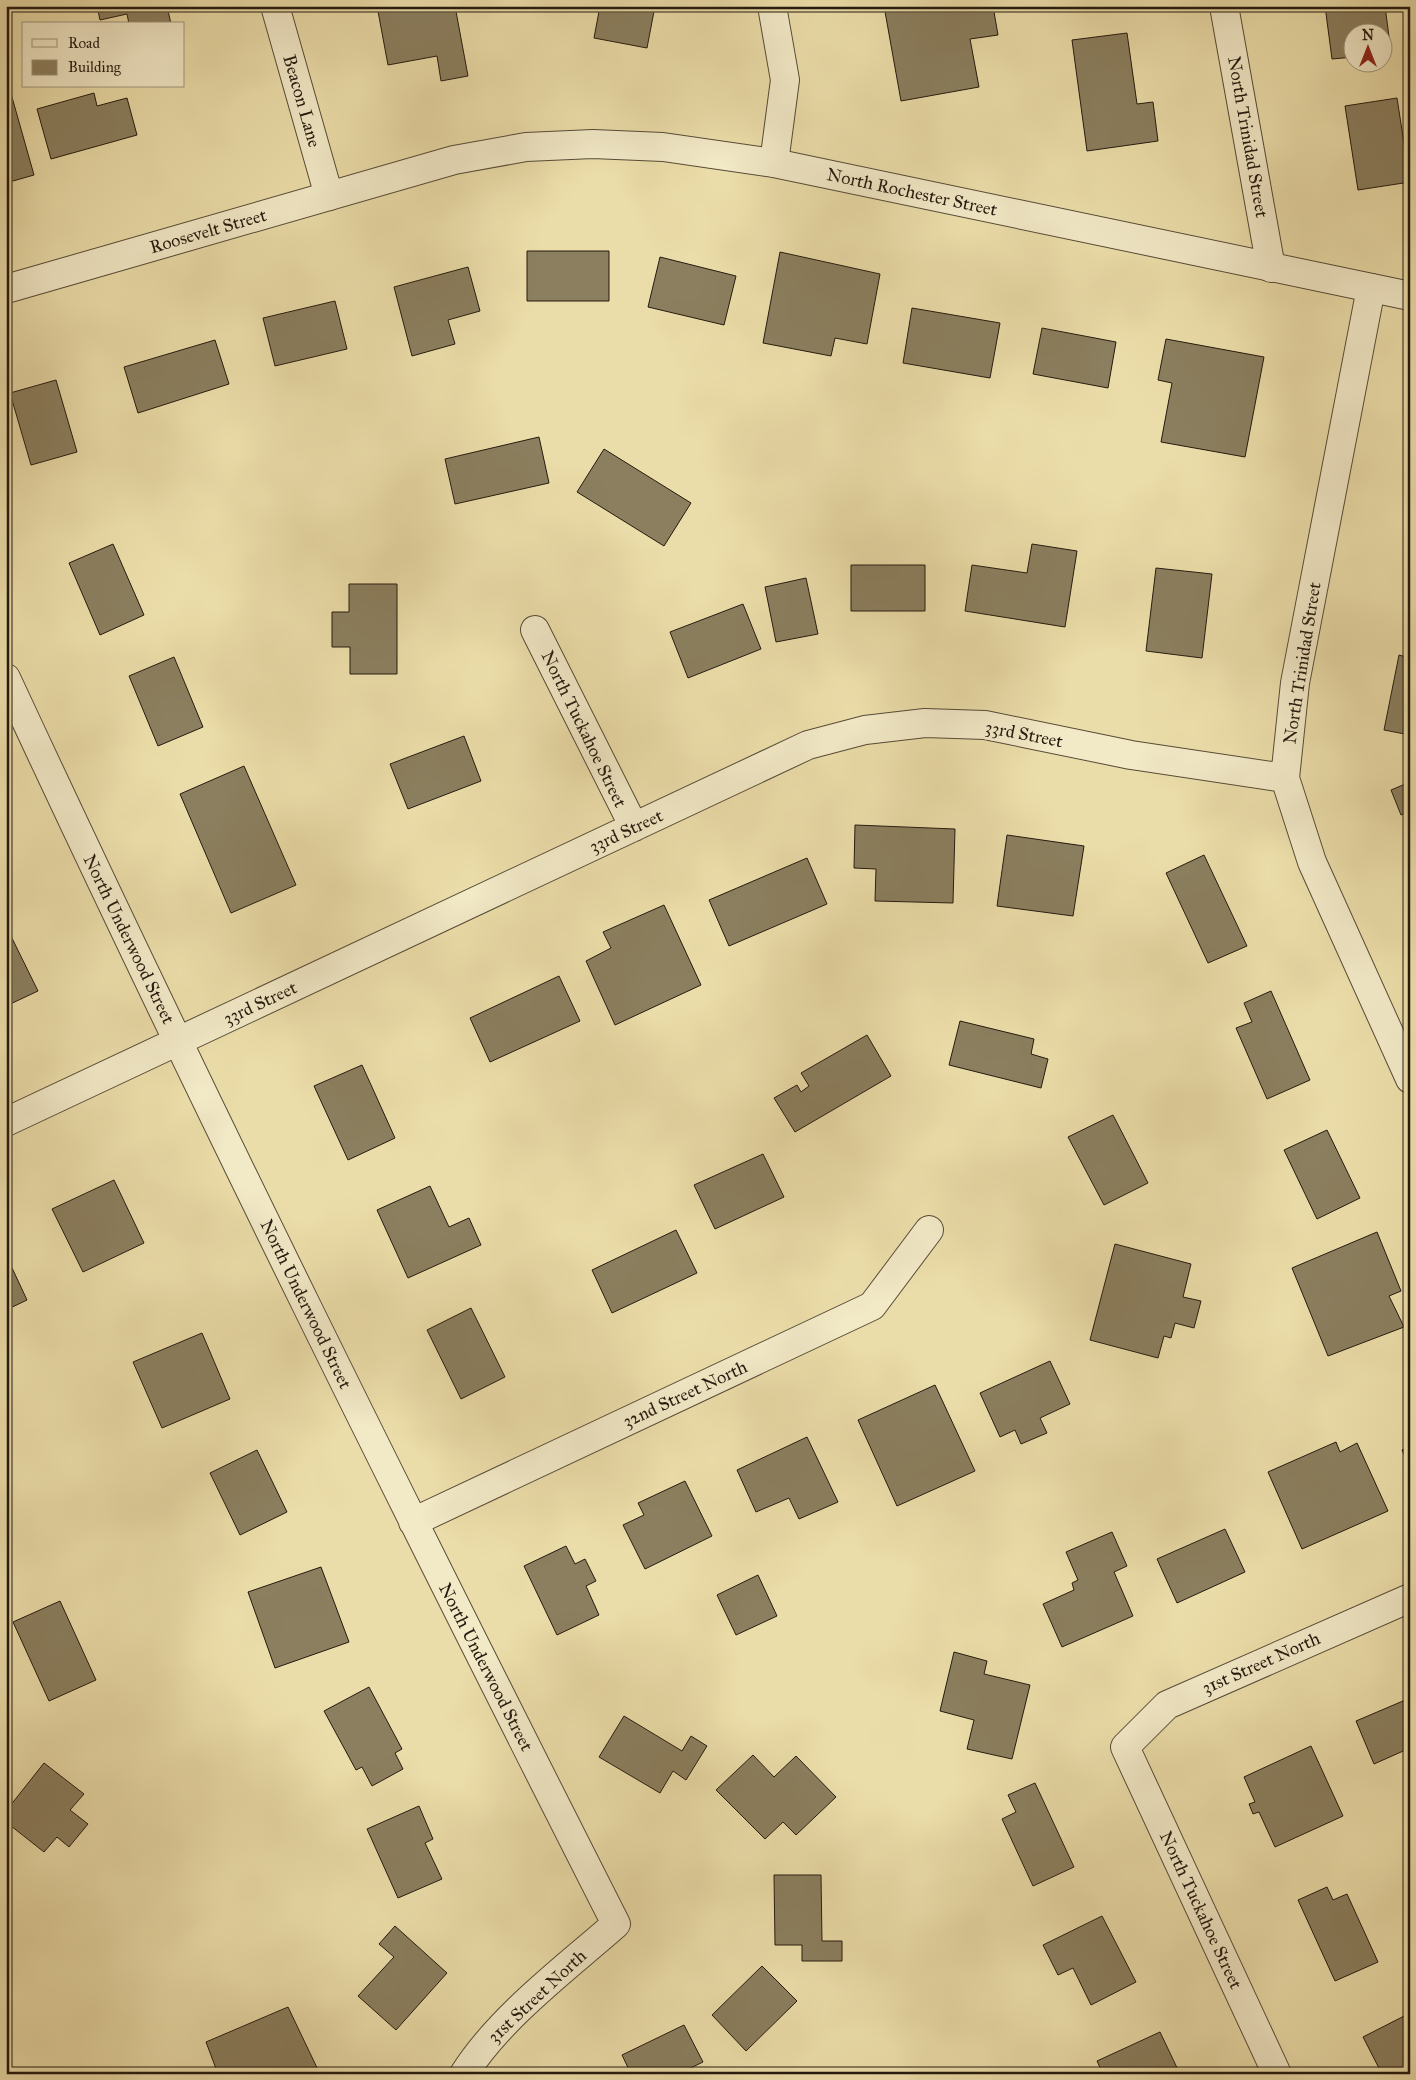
<svg xmlns="http://www.w3.org/2000/svg" width="1416" height="2080" viewBox="0 0 1416 2080" font-family="'IM FELL Great Primer',serif">
  <style>
    .building { fill: #8b7f5f; stroke: #241a0f }
    .lines { fill: none; stroke-linecap: round; stroke-linejoin: round }
    .minor-casing { stroke: #564b36; stroke-width: 30 }
    .tertiary-casing { stroke: #564b36; stroke-width: 30 }
    .minor { stroke: #f2e9c7; stroke-width: 28 }
    .tertiary { stroke: #f2e9c7; stroke-width: 28 }
    .labels { text-anchor: middle; dominant-baseline: central; stroke-width: 5; stroke-linejoin: round; paint-order: stroke }
    .street-label { font-size: 18px; fill: #241a0f; stroke: #f2e9c7 }
  </style>
  <rect width="100%" height="100%" fill="#ebdda9"/>
  <filter id="stains"><feTurbulence type="fractalNoise" baseFrequency=".004" numOctaves="4"/><feColorMatrix values="0 0 0 0 .2 0 0 0 0 .09 0 0 0 0 .02 0 0 0 .5 -.17"/></filter>
  <radialGradient id="worn" r=".72"><stop offset=".6" stop-color="#630" stop-opacity="0"/><stop offset="1" stop-color="#630" stop-opacity=".3"/></radialGradient>
  <!-- building -->
  <path class="building" d="M 97,6 L 167,6 L 171,24 L 129,24 L 127,14 L 100,20 Z
    M 377,6 L 455,6 L 468,76 L 441,81 L 437,56 L 388,65 Z
    M 600,6 L 655,6 L 647,48 L 594,38 Z
    M 884,6 L 993,6 L 998,35 L 970,39 L 979,87 L 901,101 Z
    M 1325,6 L 1385,6 L 1391,52 L 1384,53 L 1384,32 L 1354,32 L 1354,57 L 1332,59 Z
    M 1127,33 L 1137,104 L 1153,102 L 1158,141 L 1087,151 L 1072,40 Z
    M 8,83 L 34,175 L 6,183 L 6,84 Z
    M 94,93 L 97,106 L 127,98 L 137,135 L 51,159 L 37,109 Z
    M 1397,98 L 1410,182 L 1358,190 L 1345,106 Z
    M 527,251 L 609,251 L 609,301 L 527,301 Z
    M 780,252 L 880,274 L 867,344 L 835,338 L 831,356 L 763,343 Z
    M 660,257 L 736,276 L 724,325 L 648,307 Z
    M 468,267 L 480,311 L 448,320 L 455,344 L 412,356 L 394,287 Z
    M 335,301 L 347,349 L 275,366 L 263,318 Z
    M 912,308 L 1000,323 L 990,378 L 903,363 Z
    M 1042,328 L 1116,342 L 1108,388 L 1033,374 Z
    M 1166,339 L 1264,357 L 1245,457 L 1161,442 L 1172,383 L 1158,380 Z
    M 215,340 L 229,384 L 138,413 L 124,367 Z
    M 56,380 L 77,452 L 31,465 L 10,393 Z
    M 539,437 L 549,483 L 455,504 L 445,459 Z
    M 604,449 L 691,503 L 664,546 L 577,492 Z
    M 113,544 L 144,615 L 100,635 L 69,563 Z
    M 1032,544 L 1077,551 L 1065,627 L 965,611 L 972,565 L 1027,573 Z
    M 851,565 L 925,565 L 925,611 L 851,611 Z
    M 1156,568 L 1212,574 L 1202,658 L 1146,651 Z
    M 806,578 L 818,634 L 776,642 L 765,587 Z
    M 349,584 L 397,584 L 397,674 L 350,674 L 350,647 L 332,647 L 332,612 L 349,612 Z
    M 743,604 L 761,649 L 688,678 L 670,632 Z
    M 1399,655 L 1410,658 L 1410,735 L 1384,730 Z
    M 174,657 L 203,727 L 158,746 L 129,676 Z
    M 464,736 L 481,781 L 408,809 L 390,764 Z
    M 244,766 L 296,885 L 231,913 L 180,794 Z
    M 1410,782 L 1410,811 L 1401,815 L 1391,790 Z
    M 855,825 L 955,829 L 953,903 L 875,901 L 876,869 L 854,868 Z
    M 1007,835 L 1084,846 L 1073,916 L 997,906 Z
    M 1204,855 L 1247,946 L 1208,963 L 1166,873 Z
    M 807,858 L 827,904 L 729,946 L 709,900 Z
    M 664,905 L 701,985 L 615,1025 L 586,961 L 611,948 L 603,932 Z
    M 6,926 L 38,991 L 6,1006 Z
    M 559,976 L 580,1021 L 490,1062 L 470,1018 Z
    M 1271,991 L 1310,1080 L 1267,1099 L 1236,1028 L 1252,1022 L 1244,1003 Z
    M 960,1021 L 1034,1039 L 1031,1054 L 1048,1059 L 1041,1088 L 949,1065 Z
    M 867,1035 L 891,1076 L 795,1132 L 774,1098 L 797,1085 L 801,1092 L 809,1086 L 801,1073 Z
    M 362,1065 L 395,1138 L 348,1160 L 314,1086 Z
    M 1113,1115 L 1148,1183 L 1104,1205 L 1068,1137 Z
    M 1327,1130 L 1360,1198 L 1317,1219 L 1284,1150 Z
    M 763,1154 L 784,1197 L 715,1229 L 694,1185 Z
    M 114,1180 L 144,1243 L 83,1272 L 52,1209 Z
    M 430,1186 L 449,1227 L 469,1218 L 481,1245 L 408,1278 L 377,1210 Z
    M 676,1230 L 697,1273 L 612,1313 L 592,1270 Z
    M 1377,1232 L 1401,1291 L 1389,1296 L 1404,1327 L 1328,1356 L 1292,1268 Z
    M 1115,1244 L 1191,1264 L 1183,1297 L 1201,1301 L 1194,1328 L 1175,1323 L 1171,1338 L 1164,1336 L 1158,1358 L 1090,1340 Z
    M 6,1255 L 27,1300 L 6,1310 Z
    M 471,1308 L 505,1377 L 461,1399 L 427,1330 Z
    M 202,1333 L 230,1399 L 162,1428 L 133,1362 Z
    M 1050,1361 L 1070,1404 L 1040,1418 L 1047,1433 L 1021,1444 L 1015,1430 L 1000,1437 L 980,1393 Z
    M 935,1385 L 975,1471 L 897,1506 L 858,1420 Z
    M 807,1437 L 838,1502 L 799,1519 L 789,1498 L 756,1512 L 737,1470 Z
    M 1336,1442 L 1340,1452 L 1357,1443 L 1388,1511 L 1302,1549 L 1268,1472 Z
    M 1410,1447 L 1410,1467 L 1402,1450 Z
    M 257,1450 L 287,1512 L 240,1535 L 210,1473 Z
    M 685,1481 L 712,1536 L 645,1569 L 623,1525 L 644,1515 L 638,1503 Z
    M 1225,1529 L 1245,1572 L 1177,1603 L 1157,1559 Z
    M 1112,1532 L 1127,1566 L 1114,1572 L 1133,1616 L 1062,1647 L 1043,1604 L 1074,1590 L 1072,1583 L 1078,1580 L 1066,1552 Z
    M 566,1546 L 575,1564 L 585,1559 L 596,1581 L 586,1586 L 599,1615 L 557,1635 L 524,1566 Z
    M 321,1567 L 349,1642 L 275,1668 L 248,1592 Z
    M 758,1575 L 777,1616 L 736,1635 L 717,1595 Z
    M 60,1601 L 96,1680 L 49,1701 L 13,1622 Z
    M 954,1652 L 987,1661 L 984,1674 L 1030,1685 L 1012,1759 L 967,1749 L 974,1720 L 940,1711 Z
    M 369,1687 L 402,1749 L 395,1753 L 403,1769 L 372,1786 L 362,1767 L 356,1770 L 324,1711 Z
    M 1410,1698 L 1410,1748 L 1374,1764 L 1356,1721 Z
    M 624,1716 L 682,1751 L 691,1736 L 707,1746 L 686,1780 L 673,1771 L 660,1793 L 599,1757 Z
    M 1311,1746 L 1343,1816 L 1275,1847 L 1259,1812 L 1253,1814 L 1249,1804 L 1255,1802 L 1244,1777 Z
    M 753,1755 L 774,1777 L 796,1756 L 836,1797 L 796,1835 L 783,1822 L 765,1839 L 716,1790 Z
    M 44,1763 L 84,1794 L 70,1810 L 88,1824 L 69,1847 L 57,1837 L 44,1852 L 6,1822 L 6,1811 Z
    M 1035,1783 L 1074,1867 L 1033,1886 L 1002,1819 L 1016,1812 L 1008,1795 Z
    M 419,1806 L 433,1839 L 425,1843 L 442,1879 L 398,1898 L 367,1829 Z
    M 774,1875 L 821,1875 L 822,1941 L 842,1941 L 842,1961 L 802,1961 L 802,1945 L 775,1945 Z
    M 1327,1887 L 1333,1900 L 1347,1894 L 1378,1962 L 1335,1981 L 1298,1900 Z
    M 1102,1916 L 1136,1982 L 1091,2005 L 1073,1968 L 1058,1975 L 1043,1945 Z
    M 395,1926 L 447,1973 L 396,2030 L 358,1996 L 394,1957 L 379,1944 Z
    M 762,1966 L 797,2001 L 746,2051 L 712,2015 Z
    M 288,2007 L 320,2074 L 218,2074 L 206,2042 Z
    M 1410,2013 L 1410,2074 L 1382,2074 L 1363,2037 Z
    M 684,2025 L 703,2062 L 678,2074 L 631,2074 L 622,2055 Z
    M 1160,2032 L 1180,2074 L 1103,2074 L 1097,2061 Z"/>
  <g class="lines">
    <!-- minor casing -->
    <g class="minor-casing">
      <path id="minor" d="M 275,6 L 329,196
        M 772,6 L 785,80 L 774,163
        M 1224,6 L 1271,268
        M 1371,288 L 1295,683 L 1285,778 L 1312,862 L 1410,1079
        M 535,630 L 634,827
        M 6,678 C 201,1098 407,1512 616,1924 C 566,1968 500,2017 464,2074
        M 6,1122 L 808,745 L 865,730 L 925,723 L 985,725 L 1131,755 L 1285,778
        M 413,1522 L 872,1306 L 929,1230
        M 1277,2074 L 1125,1747 L 1167,1705 L 1410,1598"/>
    </g>
    <!-- tertiary casing -->
    <g class="tertiary-casing">
      <path id="tertiary" d="M 6,289 L 454,160 L 526,147 L 593,144 L 663,147 L 774,163 L 1410,296"/>
    </g>
    <!-- minor -->
    <use href="#minor" class="minor"/>
    <!-- tertiary -->
    <use href="#tertiary" class="tertiary"/>
  </g>
  <g class="labels">
    <!-- street labels -->
    <g class="street-label">
      <text transform="translate(302 101) rotate(74)">Beacon Lane</text>
      <text transform="translate(1248 137) rotate(80)">North Trinidad Street</text>
      <text transform="translate(912 192) rotate(12)">North Rochester Street</text>
      <text transform="translate(208 231) rotate(-16)">Roosevelt Street</text>
      <text transform="translate(1302 663) rotate(-81)">North Trinidad Street</text>
      <text transform="translate(584 729) rotate(64)">North Tuckahoe Street</text>
      <text transform="translate(1024 734) rotate(11)">33rd Street</text>
      <text transform="translate(626 831) rotate(-25)">33rd Street</text>
      <text transform="translate(129 939) rotate(64)">North Underwood Street</text>
      <text transform="translate(260 1003) rotate(-25)">33rd Street</text>
      <text transform="translate(306 1304) rotate(64)">North Underwood Street</text>
      <text transform="translate(685 1394) rotate(-25)">32nd Street North</text>
      <text transform="translate(1261 1663) rotate(-24)">31st Street North</text>
      <text transform="translate(486 1667) rotate(63)">North Underwood Street</text>
      <text transform="translate(1201 1910) rotate(65)">North Tuckahoe Street</text>
      <text transform="translate(537 1996) rotate(-43)">31st Street North</text>
    </g>
  </g>
  <!-- margin -->
  <rect width="1416" height="2080" fill="none" stroke="#ebdda9" stroke-width="25"/>
  <rect x="8" y="8" width="1401" height="2065" fill="none" stroke="#241a0f" stroke-width="2.5"/>
  <rect x="12" y="12" width="1391" height="2055" fill="none" stroke="#241a0f"/>
  <!-- legend -->
  <rect x="22" y="22" width="162" height="65" fill="#f2e9c7" stroke="#a0967d"/>
  <rect x="32" y="39" width="25" height="8" fill="#f2e9c7" stroke="#a0967d"/>
  <text x="68" y="48" font-size="15" fill="#241a0f">Road</text>
  <rect x="32" y="60" width="25" height="15" fill="#8b7f5f" stroke="#a0967d"/>
  <text x="68" y="72" font-size="15" fill="#241a0f">Building</text>
  <!-- north arrow -->
  <g transform="translate(1368 48)"><circle r="24" fill="#f2e9c7" stroke="#a0967d"/>
  <path d="M0-4L9 19L0 12L-9 19Z" fill="#8f2418"/>
  <text y="-8" font-size="14" font-weight="bold" text-anchor="middle" fill="#241a0f">N</text>
  </g>
  <rect width="100%" height="100%" filter="url(#stains)"/>
  <rect width="100%" height="100%" fill="url(#worn)"/>
</svg>
